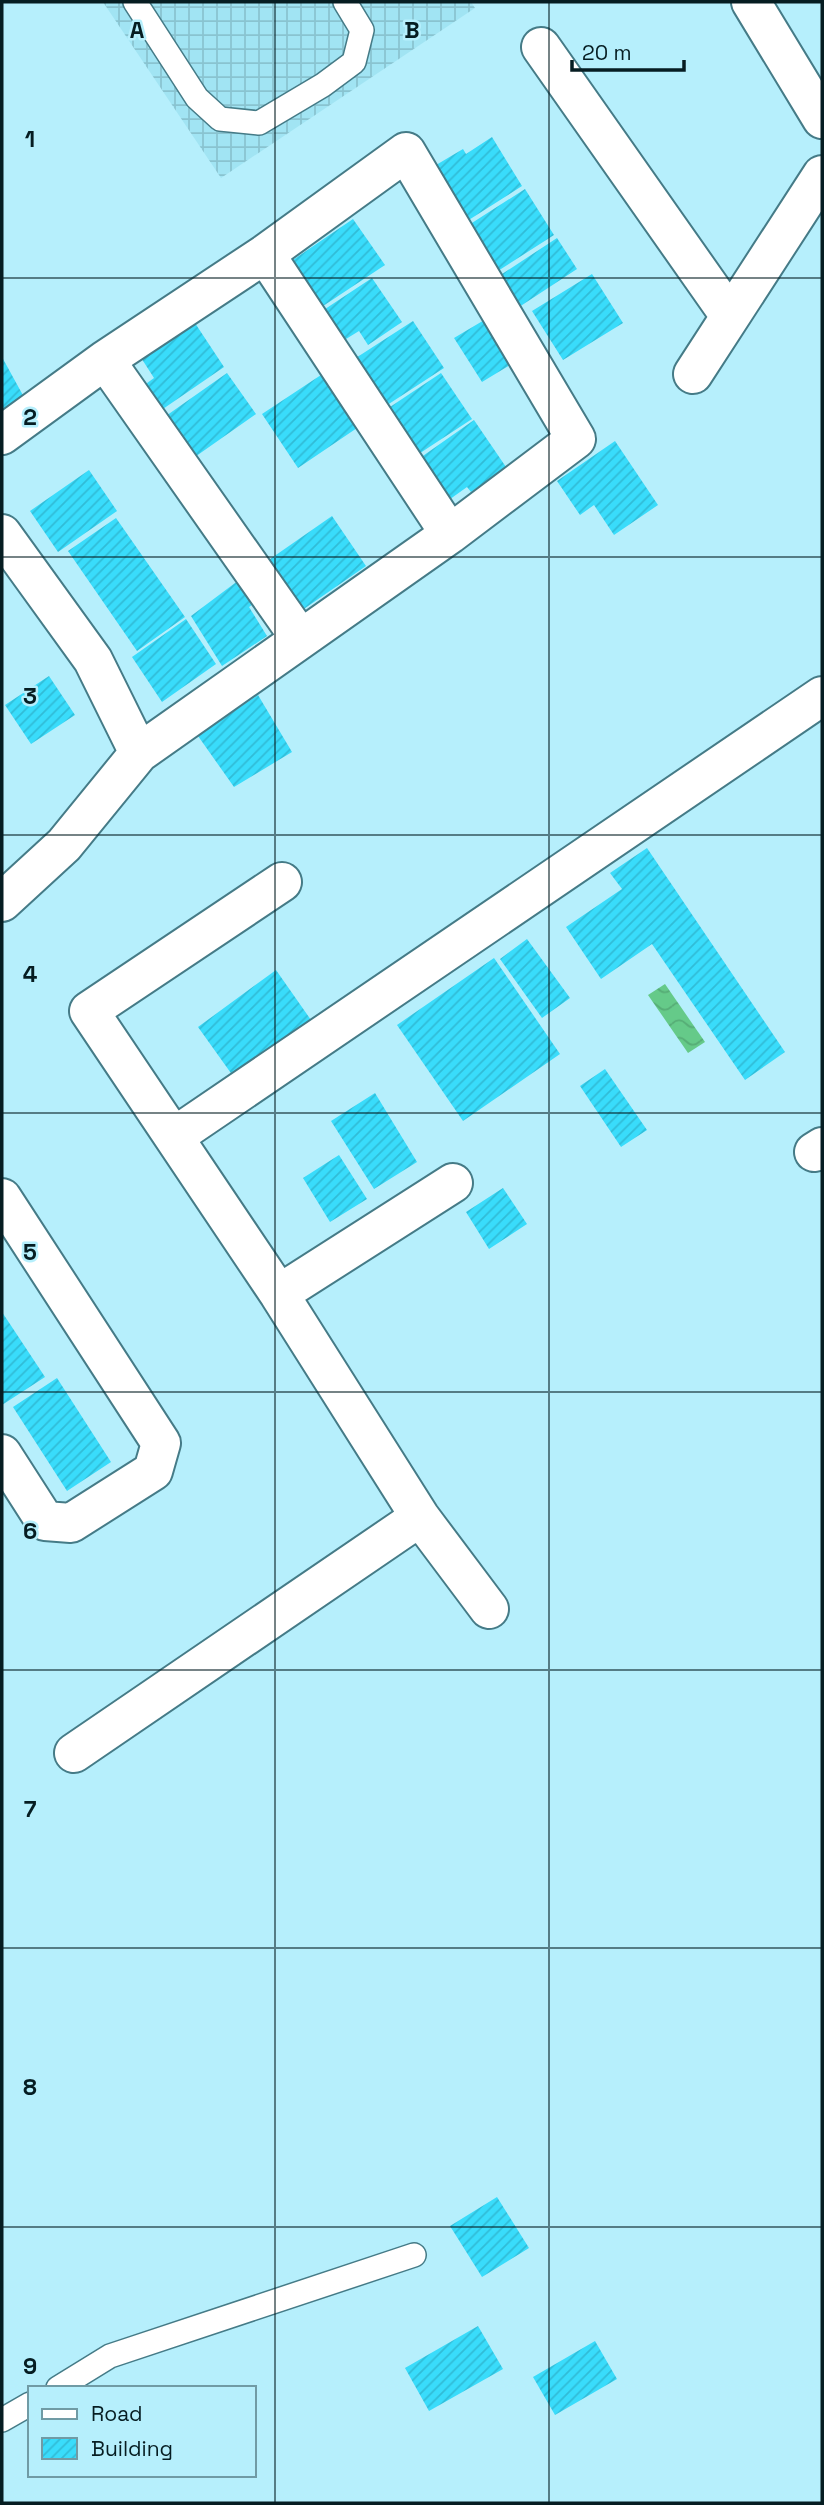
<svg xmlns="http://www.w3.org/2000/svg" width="824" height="2505" viewBox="0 0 824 2505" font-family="'Space Grotesk',sans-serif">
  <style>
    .industrial { fill: url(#industrial-grid) }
    .water { fill: url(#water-waves) }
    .building { fill: url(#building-hatch) }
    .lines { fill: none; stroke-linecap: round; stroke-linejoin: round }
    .service-casing { stroke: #457b87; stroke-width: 26 }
    .minor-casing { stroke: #457b87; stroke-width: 42 }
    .service { stroke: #fff; stroke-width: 23 }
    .minor { stroke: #fff; stroke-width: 38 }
    .grid { fill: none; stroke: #061d22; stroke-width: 2; stroke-opacity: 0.55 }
    .grid-label { font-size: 23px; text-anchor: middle; font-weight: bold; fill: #061d22; stroke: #b6effc; stroke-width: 5; stroke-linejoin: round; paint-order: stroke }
  </style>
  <defs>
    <pattern id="industrial-grid" width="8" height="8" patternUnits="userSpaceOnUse" patternTransform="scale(1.75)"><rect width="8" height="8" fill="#a1e4f3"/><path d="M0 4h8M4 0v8" fill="none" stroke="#89c3d0"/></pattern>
    <pattern id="water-waves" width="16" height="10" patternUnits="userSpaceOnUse" patternTransform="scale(1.75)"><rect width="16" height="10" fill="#65ca89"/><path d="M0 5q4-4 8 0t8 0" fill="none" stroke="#56ad76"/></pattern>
    <pattern id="building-hatch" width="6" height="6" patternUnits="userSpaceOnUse" patternTransform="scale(1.75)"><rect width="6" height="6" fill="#39dcfb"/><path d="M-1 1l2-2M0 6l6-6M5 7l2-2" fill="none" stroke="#31bcd7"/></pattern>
  </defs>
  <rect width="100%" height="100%" fill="#b6effc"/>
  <!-- industrial -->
  <path class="industrial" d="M 103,2 L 471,2 L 475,8 L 221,178 Z"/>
  <!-- water -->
  <path class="water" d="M 665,984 L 705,1042 L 688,1053 L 648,995 Z"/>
  <!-- building -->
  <path class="building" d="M 492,137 L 522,186 L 464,223 L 431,168 L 463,149 L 466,154 Z
    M 525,189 L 554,235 L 490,276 L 461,230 Z
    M 353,219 L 385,265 L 311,314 L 281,268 Z
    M 557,238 L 577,269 L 516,309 L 496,278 Z
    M 592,274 L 623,323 L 563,360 L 532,311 Z
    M 372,278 L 402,322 L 368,345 L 359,331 L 333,347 L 313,317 Z
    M 491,316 L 518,360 L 482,382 L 454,338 Z
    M 191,317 L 224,367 L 160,411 L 143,386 L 154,378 L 138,353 Z
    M 413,321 L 444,368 L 375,413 L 345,365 Z
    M 2,357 L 25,399 L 2,414 Z
    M 227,373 L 256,414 L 192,459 L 163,418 Z
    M 441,373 L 472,419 L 408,461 L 378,415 Z
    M 321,375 L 357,428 L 298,468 L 262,414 Z
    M 474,420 L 506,467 L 471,492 L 467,487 L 439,507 L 410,465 Z
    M 615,441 L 658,505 L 614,535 L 594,505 L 580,515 L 557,481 Z
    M 89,470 L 117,511 L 58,552 L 30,511 Z
    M 332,516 L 366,566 L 298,613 L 263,564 Z
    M 116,518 L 185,617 L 137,651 L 68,551 Z
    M 243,577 L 259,600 L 249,607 L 267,636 L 222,666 L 191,616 Z
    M 186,619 L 216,664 L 162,702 L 132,657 Z
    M 49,676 L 75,715 L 31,744 L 5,705 Z
    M 258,695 L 292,752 L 234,787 L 198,736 Z
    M 647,848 L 785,1052 L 745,1080 L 652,944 L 601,979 L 566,927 L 622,889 L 610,873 Z
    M 527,939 L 570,998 L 542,1018 L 500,959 Z
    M 494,958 L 560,1054 L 463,1121 L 397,1025 Z
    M 276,970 L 311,1020 L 233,1076 L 198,1027 Z
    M 605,1069 L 647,1130 L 621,1147 L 580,1086 Z
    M 375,1093 L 417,1162 L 374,1189 L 331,1121 Z
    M 339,1155 L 367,1199 L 330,1222 L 303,1178 Z
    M 503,1188 L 527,1224 L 489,1249 L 466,1212 Z
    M 2,1312 L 45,1377 L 2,1405 Z
    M 57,1378 L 111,1462 L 67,1491 L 13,1407 Z
    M 497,2197 L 529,2248 L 482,2277 L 450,2226 Z
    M 478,2326 L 503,2369 L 429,2411 L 405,2368 Z
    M 595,2341 L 617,2379 L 555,2415 L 533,2377 Z"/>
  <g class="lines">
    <!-- service casing -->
    <g class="service-casing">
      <path id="service" d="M 135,2 L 197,98 L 220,119 L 259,123 L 323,85 L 354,62 L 362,30 L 345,2
        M 58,2388 L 110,2356 L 414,2255
        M 2,2420 L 30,2404"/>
    </g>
    <!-- minor casing -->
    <g class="minor-casing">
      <path id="minor" d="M 751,2 L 822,119
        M 541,47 L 730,316
        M 265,254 L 450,534
        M 105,360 L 300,638
        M 693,374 L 822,175
        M 2,435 L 105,360 L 265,254 L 406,152 L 576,439 L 450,534 L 139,753 L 64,845 L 2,902
        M 2,534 L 93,660 L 139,753
        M 282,882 L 89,1011 L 279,1294 L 420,1517 L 489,1609
        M 175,1136 L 822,696
        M 814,1152 L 822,1147
        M 2,1198 L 161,1443 L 153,1471 L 71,1523 L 45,1521 L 2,1454
        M 279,1294 L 453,1183
        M 74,1753 L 420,1517"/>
    </g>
    <!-- service -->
    <use href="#service" class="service"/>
    <!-- minor -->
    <use href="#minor" class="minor"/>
  </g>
  <!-- grid -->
  <path class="grid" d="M 275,2 L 275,2503M 549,2 L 549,2503M 2,278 L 822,278M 2,557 L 822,557M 2,835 L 822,835M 2,1113 L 822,1113M 2,1392 L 822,1392M 2,1670 L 822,1670M 2,1948 L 822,1948M 2,2227 L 822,2227"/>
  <g class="grid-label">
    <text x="137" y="38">A</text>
    <text x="412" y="38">B</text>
    <text x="30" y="147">1</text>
    <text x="30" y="425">2</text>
    <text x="30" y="704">3</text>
    <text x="30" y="982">4</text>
    <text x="30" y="1260">5</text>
    <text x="30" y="1539">6</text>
    <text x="30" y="1817">7</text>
    <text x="30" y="2095">8</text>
    <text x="30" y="2374">9</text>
  </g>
  <!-- border -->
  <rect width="824" height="2505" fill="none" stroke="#061d22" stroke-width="7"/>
  <!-- legend -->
  <rect x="28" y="2386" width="228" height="91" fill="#b6effc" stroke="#709ba5" stroke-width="2"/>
  <rect x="42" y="2409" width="35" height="10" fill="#ffffff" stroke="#709ba5" stroke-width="2"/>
  <text x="91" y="2421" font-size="21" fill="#061d22">Road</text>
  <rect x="42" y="2438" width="35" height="21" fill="url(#building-hatch)" stroke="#709ba5" stroke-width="2"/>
  <text x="91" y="2456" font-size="21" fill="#061d22">Building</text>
  <!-- scale -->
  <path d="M572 60v10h112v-10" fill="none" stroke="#061d22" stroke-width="3.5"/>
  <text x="582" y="60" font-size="21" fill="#061d22" stroke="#b6effc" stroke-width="5" paint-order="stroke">20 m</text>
</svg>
